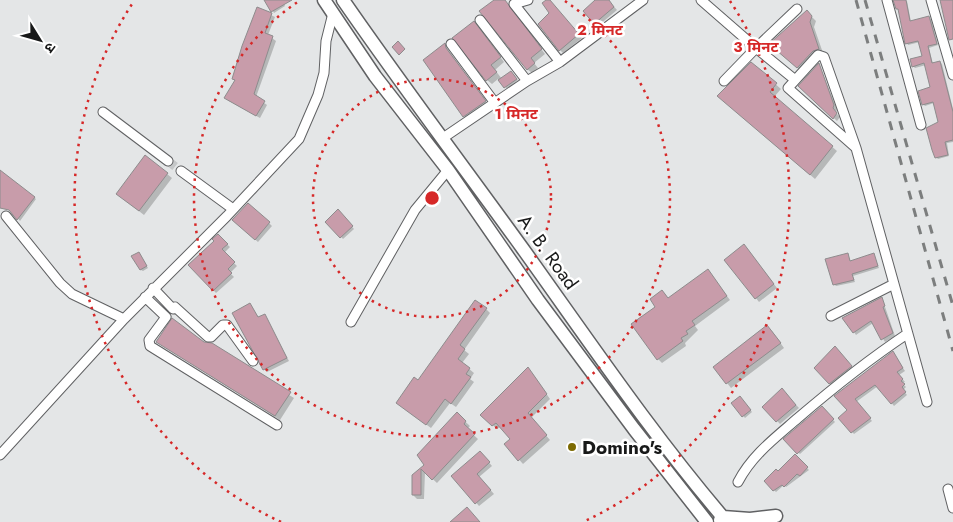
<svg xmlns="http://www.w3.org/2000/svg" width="953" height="522" viewBox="0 0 953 522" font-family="Jost,'Noto Sans Devanagari',sans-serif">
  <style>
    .shadow { fill: #0003 }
    .building { fill: #c89caa; stroke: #8e8c8d }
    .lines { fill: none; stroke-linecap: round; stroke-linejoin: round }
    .minor-tunnel { stroke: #c5c7c8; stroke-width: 9; stroke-dasharray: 9 4.5; stroke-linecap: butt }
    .minor-casing { stroke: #606163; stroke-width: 11 }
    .secondary-casing { stroke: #606163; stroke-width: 15 }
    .minor { stroke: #fff; stroke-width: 9 }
    .secondary { stroke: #fff; stroke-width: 12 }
    .rail { stroke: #7c7e7e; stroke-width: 3; stroke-dasharray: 9 9; stroke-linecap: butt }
    .ring { fill: none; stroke: #d62828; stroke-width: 2.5; stroke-dasharray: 2.5 5 }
    .poi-dot { fill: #7c6a02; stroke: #fff; stroke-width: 2 }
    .labels { text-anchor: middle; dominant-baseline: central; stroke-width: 5; stroke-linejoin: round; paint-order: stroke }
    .street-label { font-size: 19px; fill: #181919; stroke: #fff }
    .poi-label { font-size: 19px; font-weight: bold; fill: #181919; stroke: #fff; text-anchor: start }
    .centre { fill: #d62828; stroke: #fff; stroke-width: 2.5 }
    .ring-label { font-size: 15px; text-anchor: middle; font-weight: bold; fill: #d62828; stroke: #fff; stroke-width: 5; stroke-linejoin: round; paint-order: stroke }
  </style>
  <rect width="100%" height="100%" fill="#e4e6e7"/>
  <!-- shadow -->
  <path class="shadow" d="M 266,0 L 282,0 L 285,6 L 274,13 Z
    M 496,0 L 504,0 L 545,54 L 534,63 L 538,68 L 532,73 L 527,69 Z
    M 594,0 L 608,0 L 617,10 L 598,26 L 595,23 Z
    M 901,0 L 907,1 L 911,22 L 929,18 L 931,19 L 938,45 L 929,48 L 933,64 L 940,62 L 942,64 L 953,109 L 953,142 L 947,143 L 949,156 L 938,159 L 936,157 L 939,123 L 934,103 L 925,106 L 923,104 L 931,88 L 926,65 L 915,68 L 913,66 L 924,56 L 920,42 L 908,45 L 907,43 L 900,11 L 897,9 Z
    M 551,3 L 582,38 L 563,53 L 560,50 L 551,13 Z
    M 258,9 L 275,17 L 268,35 L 276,41 L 256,97 L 267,105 L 260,118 L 229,101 L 235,81 L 233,78 Z
    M 807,12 L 816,21 L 814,27 L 823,53 L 802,72 L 775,48 Z
    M 478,27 L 504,62 L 495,70 L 502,79 L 513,74 L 518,80 L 507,89 L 498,79 L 492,84 L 487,80 Z
    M 445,45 L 487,104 L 467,118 L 464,116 Z
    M 751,63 L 781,89 L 774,97 L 837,151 L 815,179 L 768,139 Z
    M 819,65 L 837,109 L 836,113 L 840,117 L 837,121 L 800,86 Z
    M 146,157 L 172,178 L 144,215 L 122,198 Z
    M 0,171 L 36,199 L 20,221 L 11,210 L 0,201 Z
    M 338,211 L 354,229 L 343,239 L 327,222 Z
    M 236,223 L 269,223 L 272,226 L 258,242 Z
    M 218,236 L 230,247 L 224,253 L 237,266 L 230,273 L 234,277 L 216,293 L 190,265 L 216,241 Z
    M 747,249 L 777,288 L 759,302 L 726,260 Z
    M 139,253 L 148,268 L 143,271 L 141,270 Z
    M 848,255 L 851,262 L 874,255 L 879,268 L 853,276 L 855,282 L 836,286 L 834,284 Z
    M 708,271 L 730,300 L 695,326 L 698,330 L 685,343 L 686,346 L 662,363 L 658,359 L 657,307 L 662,291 L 669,299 Z
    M 882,298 L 895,336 L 885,342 L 873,323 L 856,335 L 854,332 Z
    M 250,304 L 259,318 L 267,319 L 289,361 L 267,372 L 264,369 Z
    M 486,309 L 490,313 L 464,350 L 469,354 L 462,363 L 474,373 L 470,379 L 474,382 L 456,407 L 450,403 L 431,428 L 402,407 L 418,381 Z
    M 772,331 L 784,348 L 731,388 L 727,383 Z
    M 157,342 L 204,343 L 294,398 L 280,420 Z
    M 835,348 L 853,368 L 831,385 L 816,368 Z
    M 893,353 L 905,371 L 899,375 L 905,382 L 902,383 L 906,387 L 903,390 L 907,395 L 894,406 L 878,386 L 856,402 L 872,421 L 854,434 L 840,418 L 848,410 L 835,397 Z
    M 532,373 L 550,399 L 531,418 L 550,440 L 523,464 L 505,444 L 512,439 L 500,427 L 497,429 L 486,419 Z
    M 782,390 L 799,408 L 780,424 L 764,407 Z
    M 740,398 L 752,412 L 745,418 L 733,404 Z
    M 822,408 L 835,422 L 800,454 L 785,439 Z
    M 457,414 L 470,426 L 467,429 L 478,439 L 437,483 L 425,472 L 424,499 L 417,499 L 413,495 L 414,476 L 426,465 Z
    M 480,452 L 492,466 L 479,477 L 494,494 L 479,506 L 453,476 Z
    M 795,456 L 809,470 L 786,487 L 784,485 L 776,492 L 765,481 L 778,473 Z"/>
  <!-- building -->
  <path class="building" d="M 264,0 L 292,0 L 271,12 Z
    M 494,0 L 505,0 L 542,49 L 531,58 L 535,63 L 527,70 L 479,11 Z
    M 546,0 L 550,0 L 579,34 L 559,51 L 538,24 L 549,13 L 542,3 Z
    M 595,0 L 609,0 L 614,7 L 594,24 L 583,11 Z
    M 893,0 L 906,0 L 910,21 L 929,16 L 937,44 L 928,46 L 932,63 L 940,61 L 953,112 L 953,140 L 945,142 L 948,155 L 935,158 L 932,150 L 926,128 L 938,122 L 933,102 L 922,105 L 918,91 L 930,87 L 924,63 L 912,67 L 910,59 L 922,56 L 918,41 L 905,44 L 898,9 L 896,9 Z
    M 940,0 L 953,0 L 953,39 L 949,40 Z
    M 257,7 L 272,13 L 265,33 L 273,36 L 254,94 L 265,101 L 256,116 L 224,98 L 235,80 L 232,79 L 242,46 Z
    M 807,10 L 812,16 L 810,22 L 819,49 L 813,51 L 797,68 L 769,44 Z
    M 474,21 L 501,57 L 491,65 L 497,72 L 486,81 L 452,38 Z
    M 398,41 L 405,49 L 399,55 L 392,47 Z
    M 445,43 L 446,48 L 486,101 L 463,117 L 423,60 Z
    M 751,62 L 777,83 L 770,92 L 833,146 L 810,175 L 717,96 Z
    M 819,63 L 834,105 L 833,108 L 837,113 L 833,119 L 798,86 Z
    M 511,71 L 517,79 L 504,88 L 498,80 Z
    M 145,155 L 168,173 L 139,211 L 116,194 Z
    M 0,170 L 35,197 L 17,220 L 9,210 L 0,208 Z
    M 248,203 L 270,222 L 255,240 L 232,220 Z
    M 338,209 L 353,226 L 340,238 L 325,222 Z
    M 218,234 L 228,244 L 222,249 L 235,262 L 228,269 L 232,273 L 213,291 L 188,265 L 214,241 L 212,239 Z
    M 744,244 L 774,284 L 755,299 L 724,260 Z
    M 139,252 L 147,266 L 140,270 L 131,256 Z
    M 848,253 L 850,261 L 874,253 L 878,266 L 852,274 L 854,280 L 833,285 L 825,259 Z
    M 708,269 L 727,296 L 692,321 L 695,325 L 686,331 L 688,334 L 681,338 L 683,341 L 657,360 L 631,324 L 655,307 L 650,299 L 662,290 L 668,298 Z
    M 882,297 L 885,306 L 883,307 L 893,333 L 881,340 L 871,321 L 853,333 L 842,318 Z
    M 475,300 L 487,308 L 460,345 L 465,349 L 458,359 L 470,368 L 466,374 L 471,377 L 451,404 L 445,399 L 426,425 L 396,403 L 414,377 L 418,380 Z
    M 250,303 L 258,317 L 265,314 L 287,358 L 263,370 L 232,313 Z
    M 172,318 L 204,342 L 212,343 L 291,392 L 275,416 L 156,342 Z
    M 767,325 L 781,343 L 726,384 L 713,367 Z
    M 835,346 L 852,366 L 829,384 L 814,368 Z
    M 893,351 L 903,368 L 897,372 L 903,379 L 901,381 L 905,384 L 902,387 L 906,392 L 891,404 L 875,385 L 855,399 L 871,418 L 851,433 L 838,418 L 847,410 L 834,396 Z
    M 528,367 L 547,394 L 528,413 L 547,435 L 518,461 L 504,444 L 510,439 L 496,423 L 492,426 L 480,415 Z
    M 782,388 L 796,405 L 776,422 L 762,407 Z
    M 740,396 L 751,410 L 742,417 L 731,403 Z
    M 822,406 L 834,419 L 797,454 L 783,439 Z
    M 457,412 L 466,421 L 464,424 L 475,434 L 432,480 L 421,469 L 421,495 L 412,495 L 412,475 L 424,465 L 417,455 Z
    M 480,451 L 490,462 L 477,474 L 491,490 L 475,504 L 451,476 Z
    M 795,454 L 808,467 L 800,476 L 797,474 L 784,487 L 782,485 L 773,491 L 764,481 L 776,469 L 778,471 Z
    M 467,507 L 480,522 L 450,522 Z"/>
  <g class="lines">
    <!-- minor-tunnel -->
    <path class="minor-tunnel" d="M 168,161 L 181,171"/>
    <!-- minor casing -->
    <g class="minor-casing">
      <path id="minor" d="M 528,0 L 514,4 L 560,62
        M 701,0 L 756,48 L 797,9
        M 887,0 L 921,125
        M 931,0 L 953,75
        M 480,20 L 527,81
        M 451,44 L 495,103
        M 724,81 L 756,48 L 794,79
        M 103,112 L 168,161
        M 443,138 L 527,81 L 560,62 L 643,0
        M 856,148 L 824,57 L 818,55 L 788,88 L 856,148 L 927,402
        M 181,171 L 233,209
        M 6,216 L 60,283 L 72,294 L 124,319
        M 153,288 L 173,309 L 175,307 L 208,337 L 211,337 L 223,325 L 227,325 L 253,361
        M 145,297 L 166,317 L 149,340 L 150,346 L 277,425
        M 831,316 L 894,284
        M 351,322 L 415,210 L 448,170
        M 0,455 L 124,319 L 227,216 L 299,139 L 318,95 L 324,73 L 326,41 L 333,13
        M 738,482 C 752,455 775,438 798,418 C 833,388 868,360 907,334
        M 948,489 L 953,508"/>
    </g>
    <!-- secondary casing -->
    <g class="secondary-casing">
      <path id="secondary" d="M 324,0 L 375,76 L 448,170 L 538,300 L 634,429 L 707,522
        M 343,0 C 401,84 463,166 523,249 C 589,341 653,436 727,522
        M 720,520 L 723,517 L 750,519 L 776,516"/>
    </g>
    <!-- minor -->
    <use href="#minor" class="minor"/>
    <!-- secondary -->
    <use href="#secondary" class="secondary"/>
    <!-- rail -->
    <path class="rail" d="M 856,0 L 953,351
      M 865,0 L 953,306"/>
  </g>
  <!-- distance rings -->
  <g class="ring">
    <circle cx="432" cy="198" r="119"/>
    <path d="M565 1A238 238 0 1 1 299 1"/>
    <path d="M281 522A357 357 0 0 1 134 1M730 1A357 357 0 0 1 583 522"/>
  </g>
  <!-- markers -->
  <circle class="poi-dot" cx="572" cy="447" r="5"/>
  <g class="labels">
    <!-- street labels -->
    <g class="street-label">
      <text transform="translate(548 252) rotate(54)">A. B. Road</text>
    </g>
    <!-- poi labels -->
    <g class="poi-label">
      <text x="582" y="447">Domino's</text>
    </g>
  </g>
  <circle cx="432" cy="198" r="8" class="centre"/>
  <g class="ring-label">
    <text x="600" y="35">2 मिनट</text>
    <text x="756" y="52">3 मिनट</text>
    <text x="516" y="119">1 मिनट</text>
  </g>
  <!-- north arrow -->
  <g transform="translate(40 40) rotate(127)" stroke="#ffffff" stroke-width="4" paint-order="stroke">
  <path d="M0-4L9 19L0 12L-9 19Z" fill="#181919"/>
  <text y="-8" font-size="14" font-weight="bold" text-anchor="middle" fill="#181919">उ</text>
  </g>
</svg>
